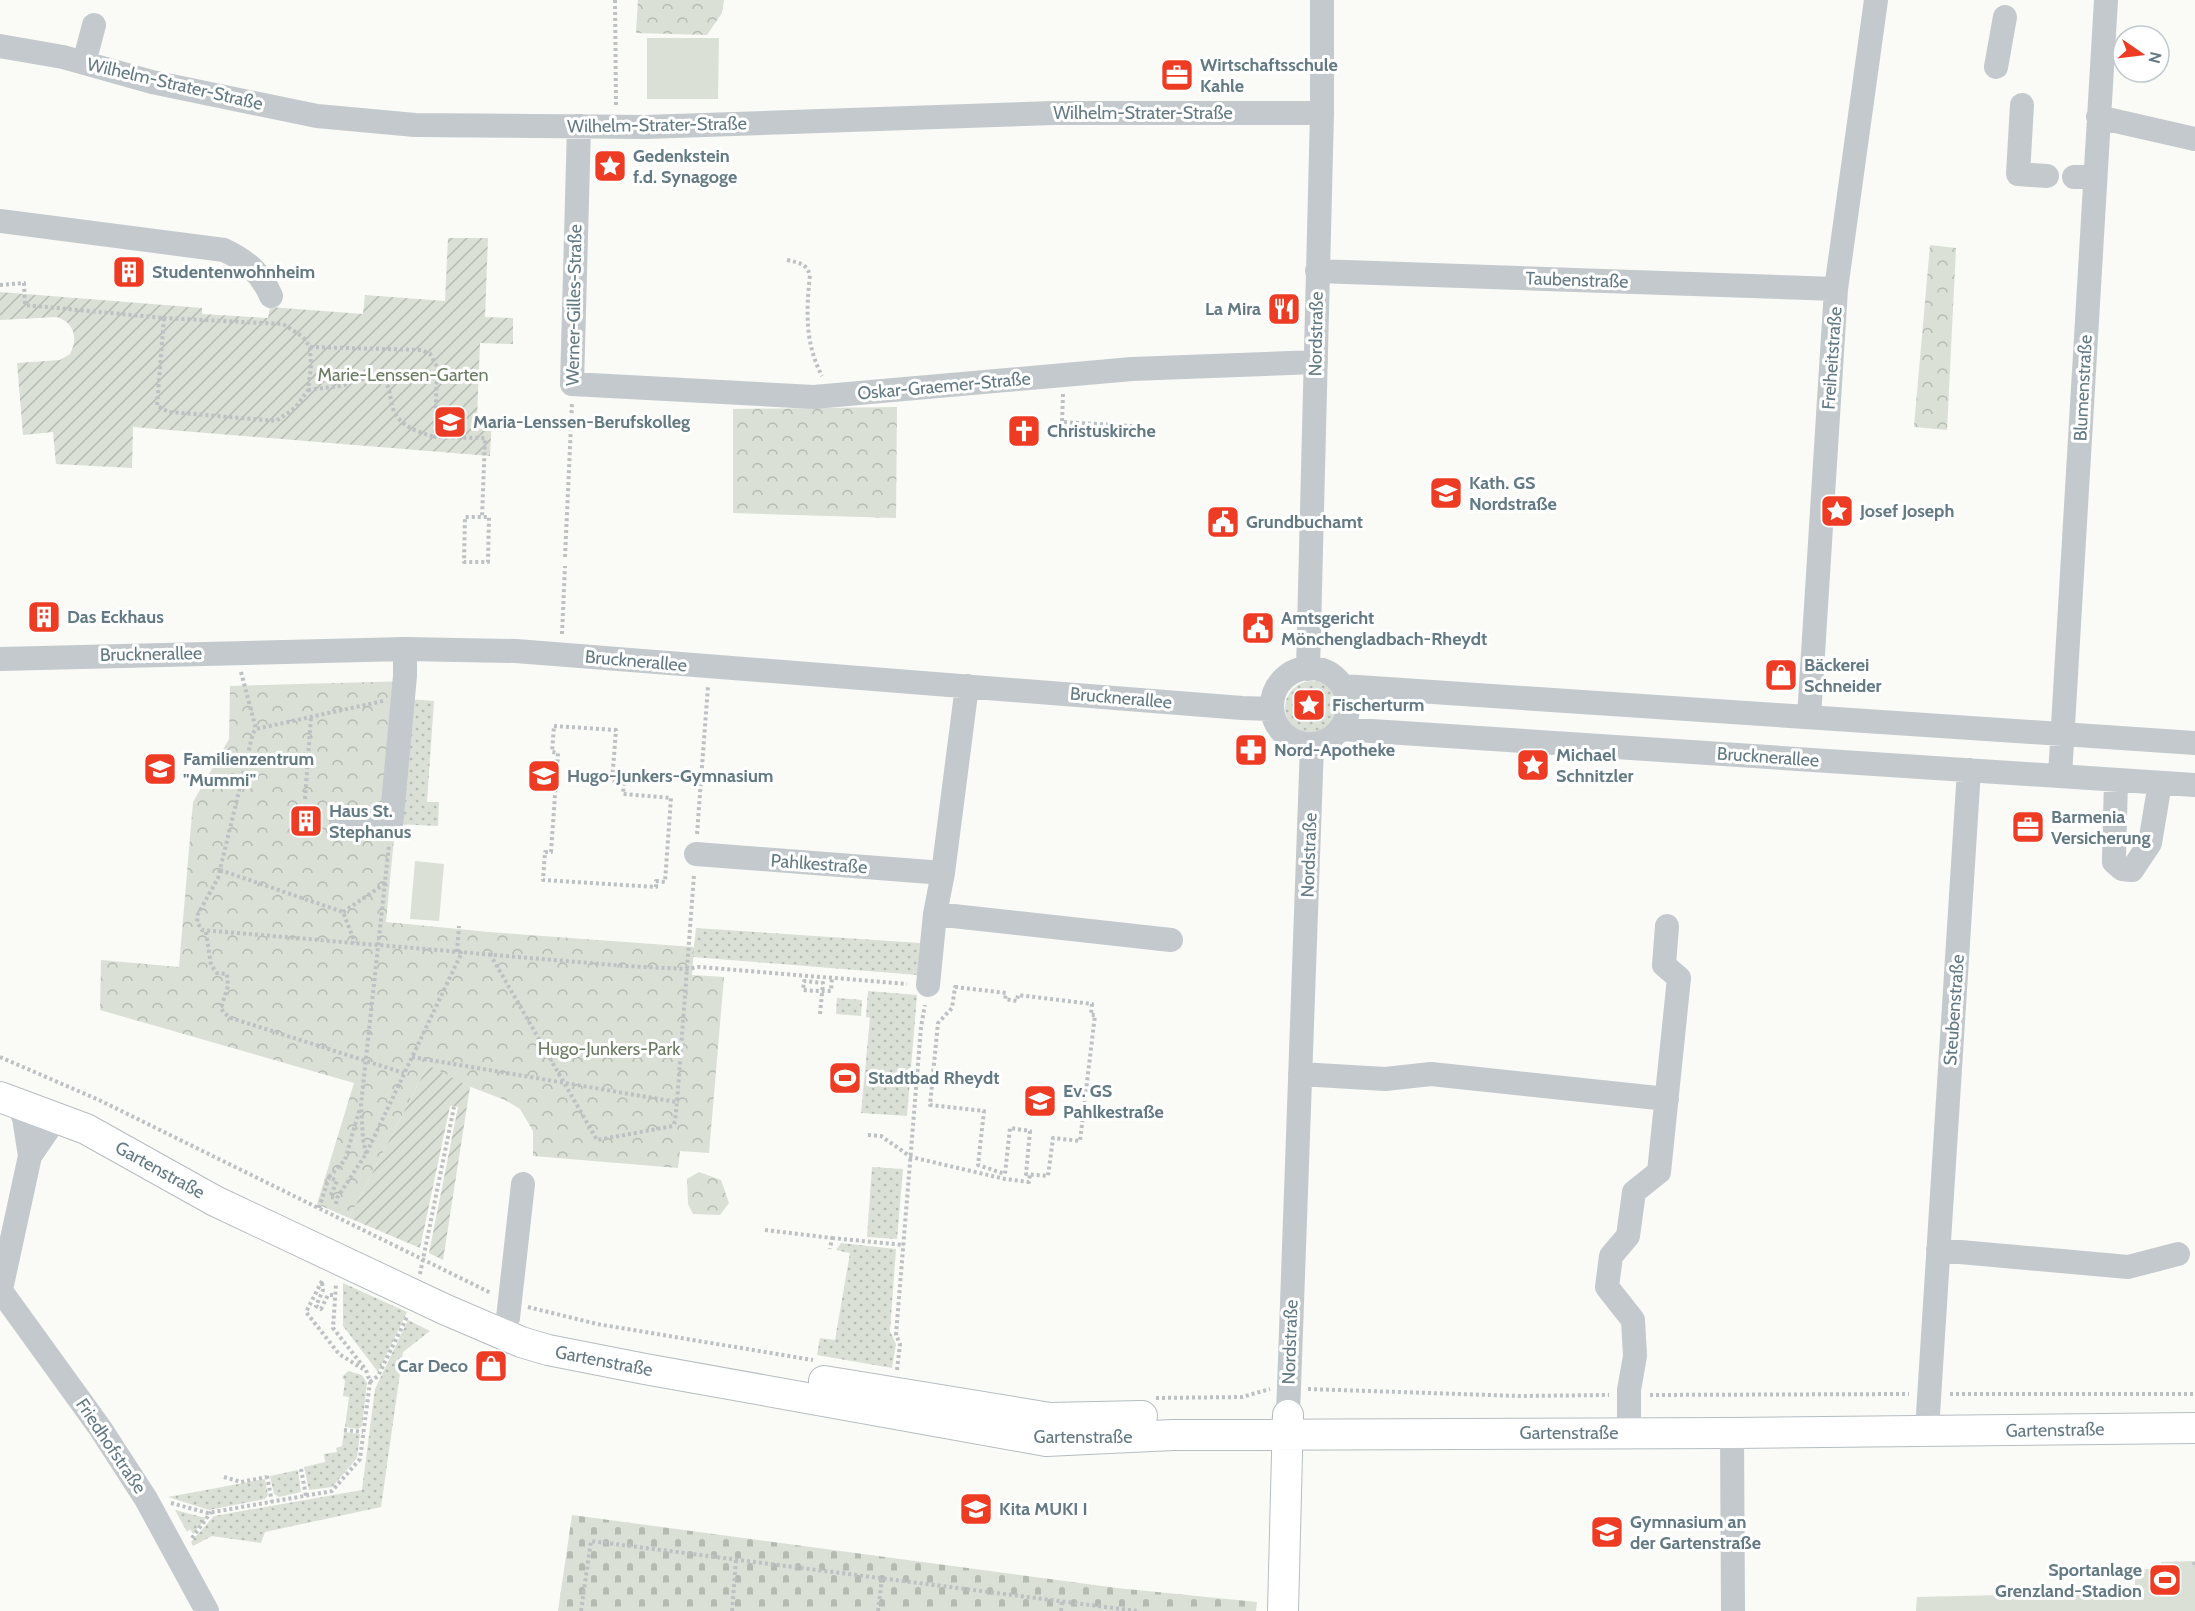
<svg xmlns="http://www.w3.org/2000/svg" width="2195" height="1611" viewBox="0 0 2195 1611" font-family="Cabin,sans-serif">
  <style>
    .grass { fill: url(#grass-dots) }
    .forest { fill: url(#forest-crowns) }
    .cemetery { fill: url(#cemetery-stones) }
    .garden { fill: url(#garden-furrows) }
    .pitch { fill: #dae0d6 }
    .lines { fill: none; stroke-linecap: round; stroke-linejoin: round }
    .major-casing { stroke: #b6bdc0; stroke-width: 32 }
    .path { stroke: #bdc1c3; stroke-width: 4; stroke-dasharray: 3 3; stroke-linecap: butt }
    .minor { stroke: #c3c9cc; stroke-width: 24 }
    .major { stroke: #fff; stroke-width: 30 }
    .labels { text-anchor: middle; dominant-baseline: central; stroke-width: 6; stroke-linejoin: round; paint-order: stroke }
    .poi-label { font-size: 18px; font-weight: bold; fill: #637a84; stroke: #fff; text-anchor: start }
    .street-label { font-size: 18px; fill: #637a84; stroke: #fff }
    .park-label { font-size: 18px; fill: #6a7b62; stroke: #fff }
  </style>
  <defs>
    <pattern id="grass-dots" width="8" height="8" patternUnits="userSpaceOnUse" patternTransform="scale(1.5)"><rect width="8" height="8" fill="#dae0d6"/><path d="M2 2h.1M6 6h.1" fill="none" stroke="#b4bbb3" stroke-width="1.8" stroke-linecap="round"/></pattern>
    <pattern id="forest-crowns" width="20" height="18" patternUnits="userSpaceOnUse" patternTransform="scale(1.5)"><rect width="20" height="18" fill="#dae0d6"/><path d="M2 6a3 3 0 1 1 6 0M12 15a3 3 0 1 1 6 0" fill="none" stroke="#b4bbb3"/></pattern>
    <pattern id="cemetery-stones" width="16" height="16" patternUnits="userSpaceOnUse" patternTransform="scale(1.5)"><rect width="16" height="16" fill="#dae0d6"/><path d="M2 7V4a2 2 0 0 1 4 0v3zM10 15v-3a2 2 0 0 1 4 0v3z" fill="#b4bbb3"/></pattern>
    <pattern id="garden-furrows" width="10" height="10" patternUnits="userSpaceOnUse" patternTransform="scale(1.5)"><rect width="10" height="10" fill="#dae0d6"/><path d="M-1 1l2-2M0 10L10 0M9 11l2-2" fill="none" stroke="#b4bbb3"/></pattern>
  </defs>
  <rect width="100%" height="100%" fill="#fafaf7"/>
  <!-- grass -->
  <path class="grass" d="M1285 708a27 27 0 1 1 54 0a27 27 0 1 1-54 0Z
    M 408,699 L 434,701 L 427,802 L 439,802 L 438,826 L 396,824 Z
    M 696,928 L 920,943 L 918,975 L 693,957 Z
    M 868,991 L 917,995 L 907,1116 L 861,1113 L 870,1018 L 866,1017 Z
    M 837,998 L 862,1000 L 861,1016 L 836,1014 Z
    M 872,1167 L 903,1169 L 897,1239 L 867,1237 Z
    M 841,1243 L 896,1249 L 890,1331 L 896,1344 L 892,1368 L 817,1355 L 820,1338 L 835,1340 L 850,1253 L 836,1250 Z
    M 343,1283 L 407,1312 L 378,1372 L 343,1326 Z
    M 408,1320 L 430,1331 L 403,1352 L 381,1507 L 265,1532 L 261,1543 L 212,1536 L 193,1546 L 191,1542 L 214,1516 L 362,1490 L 375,1389 Z
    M 348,1371 L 362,1375 L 367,1383 L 362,1426 L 358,1429 L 345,1427 L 349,1397 L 343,1396 L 345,1381 L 342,1377 Z
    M 344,1432 L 360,1434 L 357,1458 L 332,1487 L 309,1490 L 304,1467 L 325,1462 L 324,1454 L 337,1452 L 336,1448 L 342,1446 Z
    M 298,1470 L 301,1492 L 279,1497 L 274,1494 L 270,1476 Z
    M 265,1479 L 268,1495 L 265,1499 L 209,1510 L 168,1497 Z
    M 175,1510 L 206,1518 L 193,1534 L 190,1529 L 187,1532 Z"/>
  <!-- forest -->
  <path class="forest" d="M 638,0 L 724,0 L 722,13 L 707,35 L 636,33 Z
    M 1930,245 L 1956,248 L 1947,430 L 1914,427 Z
    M 897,407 L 896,518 L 733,513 L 733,409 Z
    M 409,681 L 386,922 L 489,932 L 694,947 L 692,975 L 724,977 L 709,1153 L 680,1151 L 678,1168 L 533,1156 L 533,1131 L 520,1109 L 505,1100 L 463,1084 L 428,1065 L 349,1218 L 317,1204 L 354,1083 L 100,1010 L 101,960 L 179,967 L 193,802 L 229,739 L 230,686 Z
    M 699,1172 L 721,1180 L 729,1203 L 720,1215 L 693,1214 L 688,1204 L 687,1179 Z"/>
  <!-- cemetery -->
  <path class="cemetery" d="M 572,1515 L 1117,1588 L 1257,1602 L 1256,1611 L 558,1611 Z"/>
  <!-- garden -->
  <path class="garden" d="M 448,238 L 488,238 L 485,317 L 513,318 L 513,344 L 480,343 L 477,417 L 492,417 L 490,456 L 133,427 L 132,468 L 56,464 L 53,432 L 23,435 L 17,363 L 60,360 L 70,354 C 78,339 75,323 57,317 L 0,320 L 0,292 L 202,308 L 202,314 L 268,318 L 270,307 L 363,314 L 365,295 L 445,301 Z
    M 428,1065 L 470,1087 L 443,1260 L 429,1253 L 458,1107 L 450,1106 L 420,1248 L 349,1218 Z"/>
  <!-- pitch -->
  <path class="pitch" d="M 647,38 L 719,38 L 718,99 L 647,99 Z
    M 415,861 L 444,864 L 439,921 L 410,919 Z
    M 2195,1561 L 2195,1611 L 1916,1611 L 1917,1597 L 2135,1592 L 2135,1569 L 2161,1569 L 2161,1562 Z"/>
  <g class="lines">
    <!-- major casing -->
    <g class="major-casing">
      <path id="major" d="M 0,1097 L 86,1129 L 215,1201 L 444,1309 L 521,1342 L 548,1350 L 645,1369 L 1046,1441 L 1173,1435 L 1732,1433 L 2195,1428
        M 824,1381 L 1050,1418 L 1142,1416
        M 1283,1611 L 1288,1415"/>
    </g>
    <!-- path -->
    <path class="path" d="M 615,0 L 616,107
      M 787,260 C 799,263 806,263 810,275 C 806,312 805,343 822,376
      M 0,285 L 24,283 L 25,305 L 164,318 L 157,406 L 169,412 L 276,421 L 295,408 L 308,390 L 311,367 L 310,347 L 303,337 L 283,324 L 164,318
      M 310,347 L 421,350 L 430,354 L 437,367 L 435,437 L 485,438 L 482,517 L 465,517 L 464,562 L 488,562 L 489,517 L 482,517
      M 308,390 L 340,386 L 366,378 L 382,378 C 389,386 389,389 391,400 C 394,424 414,431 435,437
      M 1063,394 L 1062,422 L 1132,426
      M 565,557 L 572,403
      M 562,634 L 565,566
      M 241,672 L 256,729
      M 383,701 L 256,729 L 253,733 L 218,878 L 198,914 L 197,922 L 202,930 L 624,966 L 687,969 L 699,967 L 907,984
      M 554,726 L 616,730 L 612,781 L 624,782 L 623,794 L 671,798 L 665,882 L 656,881 L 656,887 L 543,880 L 545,852 L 551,852 L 558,753 L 552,752 Z
      M 305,799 L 311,717
      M 697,834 L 708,686
      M 220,870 L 343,912 L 355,943
      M 343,912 L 386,883
      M 206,932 L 211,965 L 217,973 L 227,974 L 228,986 L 221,1008 L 224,1013 L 231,1018 L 404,1073
      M 457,952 L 459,926
      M 490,954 L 597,1140 L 673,1126 L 675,1121 L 677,1102 L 694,875
      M 955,987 L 1006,993 L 1005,999 L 1017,1001 L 1018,995 L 1092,1004 L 1091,1015 L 1095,1015 L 1080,1141 L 1053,1138 L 1048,1176 L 1026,1174 L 1030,1131 L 1010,1128 L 1005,1174 L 978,1165 L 984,1111 L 930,1105 L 938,1023 L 952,1008 Z
      M 820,1014 L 823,983 L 804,981 L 803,990 C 813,991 822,991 831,991 L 832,978
      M 0,1057 L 99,1100 L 491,1293
      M 412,1057 L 677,1102
      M 868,1135 L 881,1136 L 911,1157 L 1005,1179 L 1029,1182 L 1030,1174
      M 366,1154 L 363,1139 L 361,1104 L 389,845
      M 329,1177 L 345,1160 L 360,1108
      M 336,1204 L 337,1198 L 366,1154 L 462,952
      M 319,1208 L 329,1177 L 337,1181 L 330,1197 L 337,1198
      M 765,1230 L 832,1238 L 830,1249
      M 832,1238 L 904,1245
      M 420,1274 L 454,1107
      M 322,1281 L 306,1312 L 339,1354 L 363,1369
      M 322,1283 L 323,1290 L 316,1306 L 321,1309 L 328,1295 L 335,1295
      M 528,1307 L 597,1324 L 813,1360
      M 897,1370 L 900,1344 L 896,1335 L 921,1027 L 925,1005
      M 370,1382 L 378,1376 L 407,1317
      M 1308,1389 L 1520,1396 L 1609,1395
      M 1950,1394 L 2195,1394
      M 1650,1395 L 1909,1394
      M 1156,1398 L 1242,1397 L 1270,1389
      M 344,1430 L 363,1432
      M 301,1469 L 306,1496
      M 267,1476 L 272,1502
      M 224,1477 L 241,1482 L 267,1477
      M 171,1503 L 208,1513 L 332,1491 L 360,1459 L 370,1382 L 366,1370 L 333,1328 L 336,1284
      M 192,1538 L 211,1512
      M 2194,1562 L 2195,1567
      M 581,1611 L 591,1541 L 1137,1611
      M 732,1611 L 736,1560
      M 878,1611 L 882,1578
      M 1061,1611 L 1062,1601"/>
    <!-- minor -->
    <path class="minor" d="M 0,46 L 63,57 L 152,82 L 317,116 L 415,125 L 645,127 L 1053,113 L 1322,113
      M 84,63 L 94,25
      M 1996,67 L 2005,17
      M 2022,105 L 2018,174 L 2047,176
      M 2098,117 L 2195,139
      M 579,126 L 572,384 L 814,397 L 1132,369 L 1316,362
      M 2074,177 L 2095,177
      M 0,221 L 224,250 C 247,261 261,273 271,296
      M 1317,271 L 1836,289
      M 0,659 L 405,649 L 516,651 L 1242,708 L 1272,709
      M1272 706a38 38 0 1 1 76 0a38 38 0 1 1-76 0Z
      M 1308,669 L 1322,113 L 1322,0
      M 1343,686 L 2195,743
      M 1809,717 L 1836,289 L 1876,0
      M 1341,729 L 2195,785
      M 2060,776 L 2106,0
      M 2116,780 L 2114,857 L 2114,862 L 2122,869 L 2132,870 L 2150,843 L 2160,783
      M 341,821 L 391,826 L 405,676 L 405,649
      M 696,854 L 943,873
      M 935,914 L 1171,940
      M 928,985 L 935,914 L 943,873 L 967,686
      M 1300,1074 L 1385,1079 L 1431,1074 L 1667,1099
      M 18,1104 L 24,1118 L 30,1156
      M 1938,1250 L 2128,1267 L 2178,1254
      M 1,1291 L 100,1428 L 146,1499 L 207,1611
      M 0,1294 L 30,1156 L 56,1118
      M 508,1318 L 523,1184
      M 1928,1414 L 1969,770
      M 1288,1415 L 1312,745
      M 1629,1418 L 1629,1390 L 1635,1356 L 1633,1320 L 1607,1287 L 1611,1256 L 1628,1236 L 1634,1192 L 1659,1172 L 1679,978 L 1664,965 L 1667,926
      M 1732,1433 L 1733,1611"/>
    <!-- major -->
    <use href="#major" class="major"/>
  </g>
  <!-- icons -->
  <defs>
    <g id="office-square" transform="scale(1.725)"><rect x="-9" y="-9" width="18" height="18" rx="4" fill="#ee3b23" stroke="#fff"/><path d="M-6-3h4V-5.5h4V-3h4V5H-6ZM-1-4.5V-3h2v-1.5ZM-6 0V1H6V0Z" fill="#fff"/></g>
    <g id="sight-square" transform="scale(1.725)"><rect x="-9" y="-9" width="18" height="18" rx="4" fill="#ee3b23" stroke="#fff"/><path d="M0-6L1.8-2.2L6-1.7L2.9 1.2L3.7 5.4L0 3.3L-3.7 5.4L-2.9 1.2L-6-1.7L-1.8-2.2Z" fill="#fff"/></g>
    <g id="building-square" transform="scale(1.725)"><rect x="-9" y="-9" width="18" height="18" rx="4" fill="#ee3b23" stroke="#fff"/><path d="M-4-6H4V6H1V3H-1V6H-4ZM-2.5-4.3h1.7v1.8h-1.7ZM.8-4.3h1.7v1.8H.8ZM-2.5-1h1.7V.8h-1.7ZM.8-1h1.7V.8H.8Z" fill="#fff"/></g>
    <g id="restaurant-square" transform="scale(1.725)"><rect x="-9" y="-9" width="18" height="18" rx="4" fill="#ee3b23" stroke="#fff"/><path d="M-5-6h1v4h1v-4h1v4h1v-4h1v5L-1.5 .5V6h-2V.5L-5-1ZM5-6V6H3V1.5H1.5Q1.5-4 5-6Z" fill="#fff"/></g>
    <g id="university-square" transform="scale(1.725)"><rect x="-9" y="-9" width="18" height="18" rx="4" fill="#ee3b23" stroke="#fff"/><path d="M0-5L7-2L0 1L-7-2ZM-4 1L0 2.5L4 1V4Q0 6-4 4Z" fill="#fff"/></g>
    <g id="church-square" transform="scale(1.725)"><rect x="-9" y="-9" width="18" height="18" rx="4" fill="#ee3b23" stroke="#fff"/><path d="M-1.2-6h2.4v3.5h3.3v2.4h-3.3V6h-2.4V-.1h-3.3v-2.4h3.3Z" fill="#fff"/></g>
    <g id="school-square" transform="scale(1.725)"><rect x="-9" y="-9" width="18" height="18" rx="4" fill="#ee3b23" stroke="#fff"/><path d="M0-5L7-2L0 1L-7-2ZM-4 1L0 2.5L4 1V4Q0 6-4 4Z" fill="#fff"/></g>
    <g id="civic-square" transform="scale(1.725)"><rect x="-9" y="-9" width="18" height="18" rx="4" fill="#ee3b23" stroke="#fff"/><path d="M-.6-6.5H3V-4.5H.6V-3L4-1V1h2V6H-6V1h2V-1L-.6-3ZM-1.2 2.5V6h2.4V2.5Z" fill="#fff"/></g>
    <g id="shop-square" transform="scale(1.725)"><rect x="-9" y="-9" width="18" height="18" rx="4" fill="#ee3b23" stroke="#fff"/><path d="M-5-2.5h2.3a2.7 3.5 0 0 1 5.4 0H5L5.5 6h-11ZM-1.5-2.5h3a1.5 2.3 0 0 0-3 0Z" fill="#fff"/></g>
    <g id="pharmacy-square" transform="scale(1.725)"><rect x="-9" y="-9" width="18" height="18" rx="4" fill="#ee3b23" stroke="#fff"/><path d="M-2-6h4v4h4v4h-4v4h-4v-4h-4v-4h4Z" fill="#fff"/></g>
    <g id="stadium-square" transform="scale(1.725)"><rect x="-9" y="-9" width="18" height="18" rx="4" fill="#ee3b23" stroke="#fff"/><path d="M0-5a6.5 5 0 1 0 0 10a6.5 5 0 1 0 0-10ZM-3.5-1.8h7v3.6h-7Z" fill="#fff"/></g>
  </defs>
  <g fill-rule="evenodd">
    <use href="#office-square" x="1177" y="75"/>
    <use href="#sight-square" x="610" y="166"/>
    <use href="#building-square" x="129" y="272"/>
    <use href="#restaurant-square" x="1284" y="309"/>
    <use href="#university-square" x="450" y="422"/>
    <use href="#church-square" x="1024" y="431"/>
    <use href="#school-square" x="1446" y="493"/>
    <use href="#sight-square" x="1837" y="511"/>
    <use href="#civic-square" x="1223" y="522"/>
    <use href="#building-square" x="44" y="617"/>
    <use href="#civic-square" x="1258" y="628"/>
    <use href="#shop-square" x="1781" y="675"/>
    <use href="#sight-square" x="1309" y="705"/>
    <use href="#pharmacy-square" x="1251" y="750"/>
    <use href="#sight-square" x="1533" y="765"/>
    <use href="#school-square" x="160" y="769"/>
    <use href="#school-square" x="544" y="776"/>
    <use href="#building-square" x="306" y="821"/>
    <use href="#office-square" x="2028" y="827"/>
    <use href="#stadium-square" x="845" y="1078"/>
    <use href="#school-square" x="1040" y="1101"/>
    <use href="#shop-square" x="491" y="1366"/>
    <use href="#school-square" x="976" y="1509"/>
    <use href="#school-square" x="1607" y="1532"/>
    <use href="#stadium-square" x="2165" y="1580"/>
  </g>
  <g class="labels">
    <!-- poi labels -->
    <g class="poi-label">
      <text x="1200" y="65">Wirtschaftsschule<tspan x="1200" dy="21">Kahle</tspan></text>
      <text x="633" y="156">Gedenkstein<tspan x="633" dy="21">f.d. Synagoge</tspan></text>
      <text x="152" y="272">Studentenwohnheim</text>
      <text x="1261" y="309" text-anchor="end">La Mira</text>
      <text x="473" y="422">Maria-Lenssen-Berufskolleg</text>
      <text x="1047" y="431">Christuskirche</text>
      <text x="1469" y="483">Kath. GS<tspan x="1469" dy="21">Nordstraße</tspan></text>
      <text x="1860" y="511">Josef Joseph</text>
      <text x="1246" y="522">Grundbuchamt</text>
      <text x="67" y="617">Das Eckhaus</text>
      <text x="1281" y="618">Amtsgericht<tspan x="1281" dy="21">Mönchengladbach-Rheydt</tspan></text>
      <text x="1804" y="665">Bäckerei<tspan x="1804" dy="21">Schneider</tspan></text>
      <text x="1332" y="705">Fischerturm</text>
      <text x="1274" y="750">Nord-Apotheke</text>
      <text x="1556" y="755">Michael<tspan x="1556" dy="21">Schnitzler</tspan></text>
      <text x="183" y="759">Familienzentrum<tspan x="183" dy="21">"Mummi"</tspan></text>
      <text x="567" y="776">Hugo-Junkers-Gymnasium</text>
      <text x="329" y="811">Haus St.<tspan x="329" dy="21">Stephanus</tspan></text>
      <text x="2051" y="817">Barmenia<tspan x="2051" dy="21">Versicherung</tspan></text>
      <text x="868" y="1078">Stadtbad Rheydt</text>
      <text x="1063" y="1091">Ev. GS<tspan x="1063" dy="21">Pahlkestraße</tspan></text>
      <text x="468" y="1366" text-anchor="end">Car Deco</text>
      <text x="999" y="1509">Kita MUKI I</text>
      <text x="1630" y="1522">Gymnasium an<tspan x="1630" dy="21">der Gartenstraße</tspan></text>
      <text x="2142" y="1570" text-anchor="end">Sportanlage<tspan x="2142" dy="21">Grenzland-Stadion</tspan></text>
    </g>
    <!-- street labels -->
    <g class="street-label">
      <text transform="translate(175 84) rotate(13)">Wilhelm-Strater-Straße</text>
      <text x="1143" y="113">Wilhelm-Strater-Straße</text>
      <text transform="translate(657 125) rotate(-1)">Wilhelm-Strater-Straße</text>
      <text transform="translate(1577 280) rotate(2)">Taubenstraße</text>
      <text transform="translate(574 305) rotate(-89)">Werner-Gilles-Straße</text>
      <text transform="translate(1316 334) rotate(-89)">Nordstraße</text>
      <text transform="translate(1832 358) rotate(-86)">Freiheitstraße</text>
      <text transform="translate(944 386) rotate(-5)">Oskar-Graemer-Straße</text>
      <text transform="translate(2083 388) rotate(-87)">Blumenstraße</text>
      <text transform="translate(151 654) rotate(-1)">Brucknerallee</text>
      <text transform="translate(636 661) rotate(5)">Brucknerallee</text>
      <text transform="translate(1121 698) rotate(5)">Brucknerallee</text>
      <text transform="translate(1768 757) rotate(4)">Brucknerallee</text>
      <text transform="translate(1309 855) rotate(-88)">Nordstraße</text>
      <text transform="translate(819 864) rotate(4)">Pahlkestraße</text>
      <text transform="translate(1954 1010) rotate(-86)">Steubenstraße</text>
      <text transform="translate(160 1170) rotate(29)">Gartenstraße</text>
      <text transform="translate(1290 1342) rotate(-88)">Nordstraße</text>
      <text transform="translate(604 1361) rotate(11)">Gartenstraße</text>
      <text transform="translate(2055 1430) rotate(-1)">Gartenstraße</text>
      <text x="1569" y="1433">Gartenstraße</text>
      <text x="1083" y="1437">Gartenstraße</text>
      <text transform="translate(111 1446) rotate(56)">Friedhofstraße</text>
    </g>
    <!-- park labels -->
    <g class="park-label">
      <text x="403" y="375">Marie-Lenssen-Garten</text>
      <text x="609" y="1049">Hugo-Junkers-Park</text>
    </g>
  </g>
  <!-- north arrow -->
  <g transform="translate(2141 54) rotate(104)"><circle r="28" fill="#ffffff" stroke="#c1cace" stroke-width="1.5"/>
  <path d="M0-4.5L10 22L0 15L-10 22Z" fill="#ee3b23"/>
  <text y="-9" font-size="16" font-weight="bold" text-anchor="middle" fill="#637a84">N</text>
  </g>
</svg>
